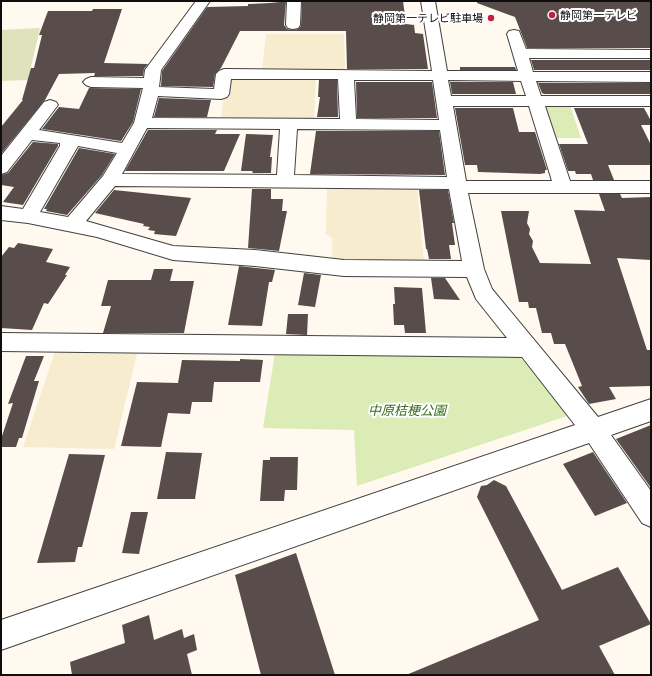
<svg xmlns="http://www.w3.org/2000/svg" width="652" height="676" viewBox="0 0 652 676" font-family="'Zilla Slab','Noto Sans JP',serif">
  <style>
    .farmland { fill: #f7eccd }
    .green { fill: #dcecb6 }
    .cemetery { fill: #dee3be }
    .building { fill: #584d4a }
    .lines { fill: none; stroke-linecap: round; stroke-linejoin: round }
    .minor-casing { stroke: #414141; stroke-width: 2 }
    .minor { fill: #fff; fill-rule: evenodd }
    .poi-dot { fill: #c81d43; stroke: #fff; stroke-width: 1.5 }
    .labels { text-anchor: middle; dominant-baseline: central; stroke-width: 4; stroke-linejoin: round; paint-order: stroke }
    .far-poi-label { font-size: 11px; fill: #0e0e0e; stroke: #fff; text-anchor: start }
    .park-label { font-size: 13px; font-style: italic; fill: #396b1a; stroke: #fff }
  </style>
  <rect width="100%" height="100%" fill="#fff9ef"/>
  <!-- farmland -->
  <path class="farmland" d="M 266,34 L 344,34 L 345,70 L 262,70 Z
    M 227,76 L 316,76 L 314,120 L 221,117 Z
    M 327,185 L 417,186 L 424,262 L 340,261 L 332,259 L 332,238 L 326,234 Z
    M 56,349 L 138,350 L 114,449 L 23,447 Z"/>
  <!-- green -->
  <path class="green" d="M 545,105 L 570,105 L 581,138 L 556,138 Z
    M 275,353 L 519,356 L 570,415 L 357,486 L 354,430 L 263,428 Z"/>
  <!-- cemetery -->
  <path class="cemetery" d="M 40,28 L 28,80 L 1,81 L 1,30 Z"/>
  <!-- building -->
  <path class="building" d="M 280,1 L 286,1 L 284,25 L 287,29 L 293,30 L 298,29 L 301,26 L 302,1 L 403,1 L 406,24 L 414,25 L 415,33 L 423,34 L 428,69 L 347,69 L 346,31 L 240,31 L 221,68 L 215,74 L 213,87 L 161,86 L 162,71 L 207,7 L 248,6 L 248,4 L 270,3 L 280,2 Z
    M 477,1 L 651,1 L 651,48 L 527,48 L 515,17 L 477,3 Z
    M 93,9 L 122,9 L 104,63 L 148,64 L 144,69 L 143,76 L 94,76 L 95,73 L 59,74 L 45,100 L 1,154 L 1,127 L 23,100 L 22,100 L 31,68 L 34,68 L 42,35 L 39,35 L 48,11 L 92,11 Z
    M 531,60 L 651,60 L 651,70 L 534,70 Z
    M 460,67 L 515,67 L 516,70 L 460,70 Z
    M 319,80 L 337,80 L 338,117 L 317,117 L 320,97 L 318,97 Z
    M 356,82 L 432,82 L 437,118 L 357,118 Z
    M 450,82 L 513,82 L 516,94 L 452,94 Z
    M 538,83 L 651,83 L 651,94 L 544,94 L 542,93 Z
    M 89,88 L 141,89 L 133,122 L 121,141 L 42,129 L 59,107 L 79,109 Z
    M 159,98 L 211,100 L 207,117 L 154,117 Z
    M 455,108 L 513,108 L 519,132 L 535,132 L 547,170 L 545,170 L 545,173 L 540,174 L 478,172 L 477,165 L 465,165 Z
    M 574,108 L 644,108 L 651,121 L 651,125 L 641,125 L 651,145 L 651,165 L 608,165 L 614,180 L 593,180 L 591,174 L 576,174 L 575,171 L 568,171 L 559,144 L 588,144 Z
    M 148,130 L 217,130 L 215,134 L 240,134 L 224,171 L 125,171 Z
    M 316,131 L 439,131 L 445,175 L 310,174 Z
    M 246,134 L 273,135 L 270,157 L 272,157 L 271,173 L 253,173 L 252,171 L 241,171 Z
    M 33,142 L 58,144 L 58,146 L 23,205 L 3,202 L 14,187 L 1,185 L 1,175 L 8,173 Z
    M 79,148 L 115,154 L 102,175 L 67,215 L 46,211 L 47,209 L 44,209 Z
    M 252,189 L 271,189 L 271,199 L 283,199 L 282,211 L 287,211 L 279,251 L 248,248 Z
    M 114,190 L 191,198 L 176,236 L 154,234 L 155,231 L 148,230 L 150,227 L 143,226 L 144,224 L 95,213 Z
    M 419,190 L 448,190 L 454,223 L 452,223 L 455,245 L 449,245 L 451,259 L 429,259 L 427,249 L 426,249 Z
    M 599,194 L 620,194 L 622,198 L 651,197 L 651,260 L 617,258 L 647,350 L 651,350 L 651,386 L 609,387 L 616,399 L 589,404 L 578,387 L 582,386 L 565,344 L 554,344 L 551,333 L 542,333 L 536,308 L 529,308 L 528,302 L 519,302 L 501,211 L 529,211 L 527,223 L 530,229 L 529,234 L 533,241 L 532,247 L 540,263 L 591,264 L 574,210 L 605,211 Z
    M 18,243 L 53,249 L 46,262 L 70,267 L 65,275 L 67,275 L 48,304 L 44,303 L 32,330 L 1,328 L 1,257 L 9,247 L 14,248 Z
    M 239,266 L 275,270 L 272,282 L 269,282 L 262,326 L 228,325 Z
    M 154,269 L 173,269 L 170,281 L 194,281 L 184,333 L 103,333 L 111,306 L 101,306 L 108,280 L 151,280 Z
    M 304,273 L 321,275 L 315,307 L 298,305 Z
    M 431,278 L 445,278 L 460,300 L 434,299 Z
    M 394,287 L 422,288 L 426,333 L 405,333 L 404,325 L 394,325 L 393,304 L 395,304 Z
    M 288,314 L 308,314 L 307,335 L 286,334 Z
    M 26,356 L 44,356 L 34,381 L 39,381 L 22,438 L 19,438 L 16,447 L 1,447 L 1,439 L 13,403 L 8,404 Z
    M 240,359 L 263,360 L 260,382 L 214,382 L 212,402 L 192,402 L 190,414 L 168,413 L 161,447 L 121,446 L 137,382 L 178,383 L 182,360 L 240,361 Z
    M 651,425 L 651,488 L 616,439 Z
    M 166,452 L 202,453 L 195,499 L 157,499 Z
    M 593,452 L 627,503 L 595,516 L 563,464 Z
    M 69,454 L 105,455 L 82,547 L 78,547 L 75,562 L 37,563 Z
    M 270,457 L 298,457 L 297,490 L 285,490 L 284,501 L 260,501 L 263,460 L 270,460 Z
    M 494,480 L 506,486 L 562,590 L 618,567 L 651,624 L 599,646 L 615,675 L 406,675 L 539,620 L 477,497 L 481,486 L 487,485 Z
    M 131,512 L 148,512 L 139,554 L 122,553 Z
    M 296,553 L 335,675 L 261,675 L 235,575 Z
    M 149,615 L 154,640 L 182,629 L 184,638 L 194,634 L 197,650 L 187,654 L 192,675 L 72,675 L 70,662 L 125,643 L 122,625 Z"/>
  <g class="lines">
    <!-- minor casing -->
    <g class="minor-casing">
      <path id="minor" d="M 196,1 L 210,1 L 161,70 L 159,87 L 214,89 L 216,74 L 219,71 L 224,69 L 432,71 L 421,1 L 435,1 L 447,71 L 518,71 L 507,34 L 509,31 L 514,30 L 519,31 L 526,49 L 651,50 L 651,58 L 529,58 L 533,72 L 651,72 L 651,82 L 536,81 L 541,96 L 651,96 L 651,106 L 545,106 L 570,181 L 651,181 L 651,193 L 468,193 L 484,269 L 492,289 L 598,417 L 651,399 L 651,421 L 611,435 L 651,491 L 651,527 L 642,523 L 589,443 L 1,650 L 1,620 L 575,425 L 522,357 L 1,351 L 1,333 L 507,338 L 476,299 L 467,277 L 344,276 L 255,266 L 173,260 L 97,237 L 28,223 L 1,220 L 1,206 L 23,209 L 60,146 L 60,143 L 32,140 L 7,172 L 1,174 L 1,156 L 44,102 L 50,100 L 56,102 L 58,105 L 39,130 L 122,143 L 134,123 L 143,88 L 91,87 L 86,85 L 83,82 L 86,79 L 91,77 L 144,78 L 145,70 ZM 231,79 L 338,79 L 340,119 L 152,118 L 158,96 L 221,99 L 227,97 L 229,94 ZM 354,80 L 433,80 L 439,120 L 356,119 ZM 448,80 L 521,81 L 526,96 L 451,96 ZM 453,106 L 529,106 L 552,181 L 466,181 ZM 147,128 L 280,129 L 277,175 L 122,174 ZM 297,129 L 440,130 L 447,177 L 294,175 ZM 78,146 L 117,153 L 103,176 L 68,217 L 40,212 ZM 115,186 L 449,189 L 462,261 L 344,260 L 255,250 L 173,246 L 86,221 Z
        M 287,1 L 301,1 L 300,25 L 298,28 L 293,29 L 288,28 L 286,25 Z"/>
    </g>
    <!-- minor -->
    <use href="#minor" class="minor"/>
  </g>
  <!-- markers -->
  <g class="poi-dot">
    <circle cx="552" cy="15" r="4"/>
    <circle cx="491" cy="18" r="4"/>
  </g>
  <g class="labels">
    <!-- far-poi labels -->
    <g class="far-poi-label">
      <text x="560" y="15">静岡第一テレビ</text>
      <text x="483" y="18" text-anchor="end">静岡第一テレビ駐車場</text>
    </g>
    <!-- park labels -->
    <g class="park-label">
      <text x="407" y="410">中原桔梗公園</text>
    </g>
  </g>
  <!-- border -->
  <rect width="652" height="676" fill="none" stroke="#0e0e0e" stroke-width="4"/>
</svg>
